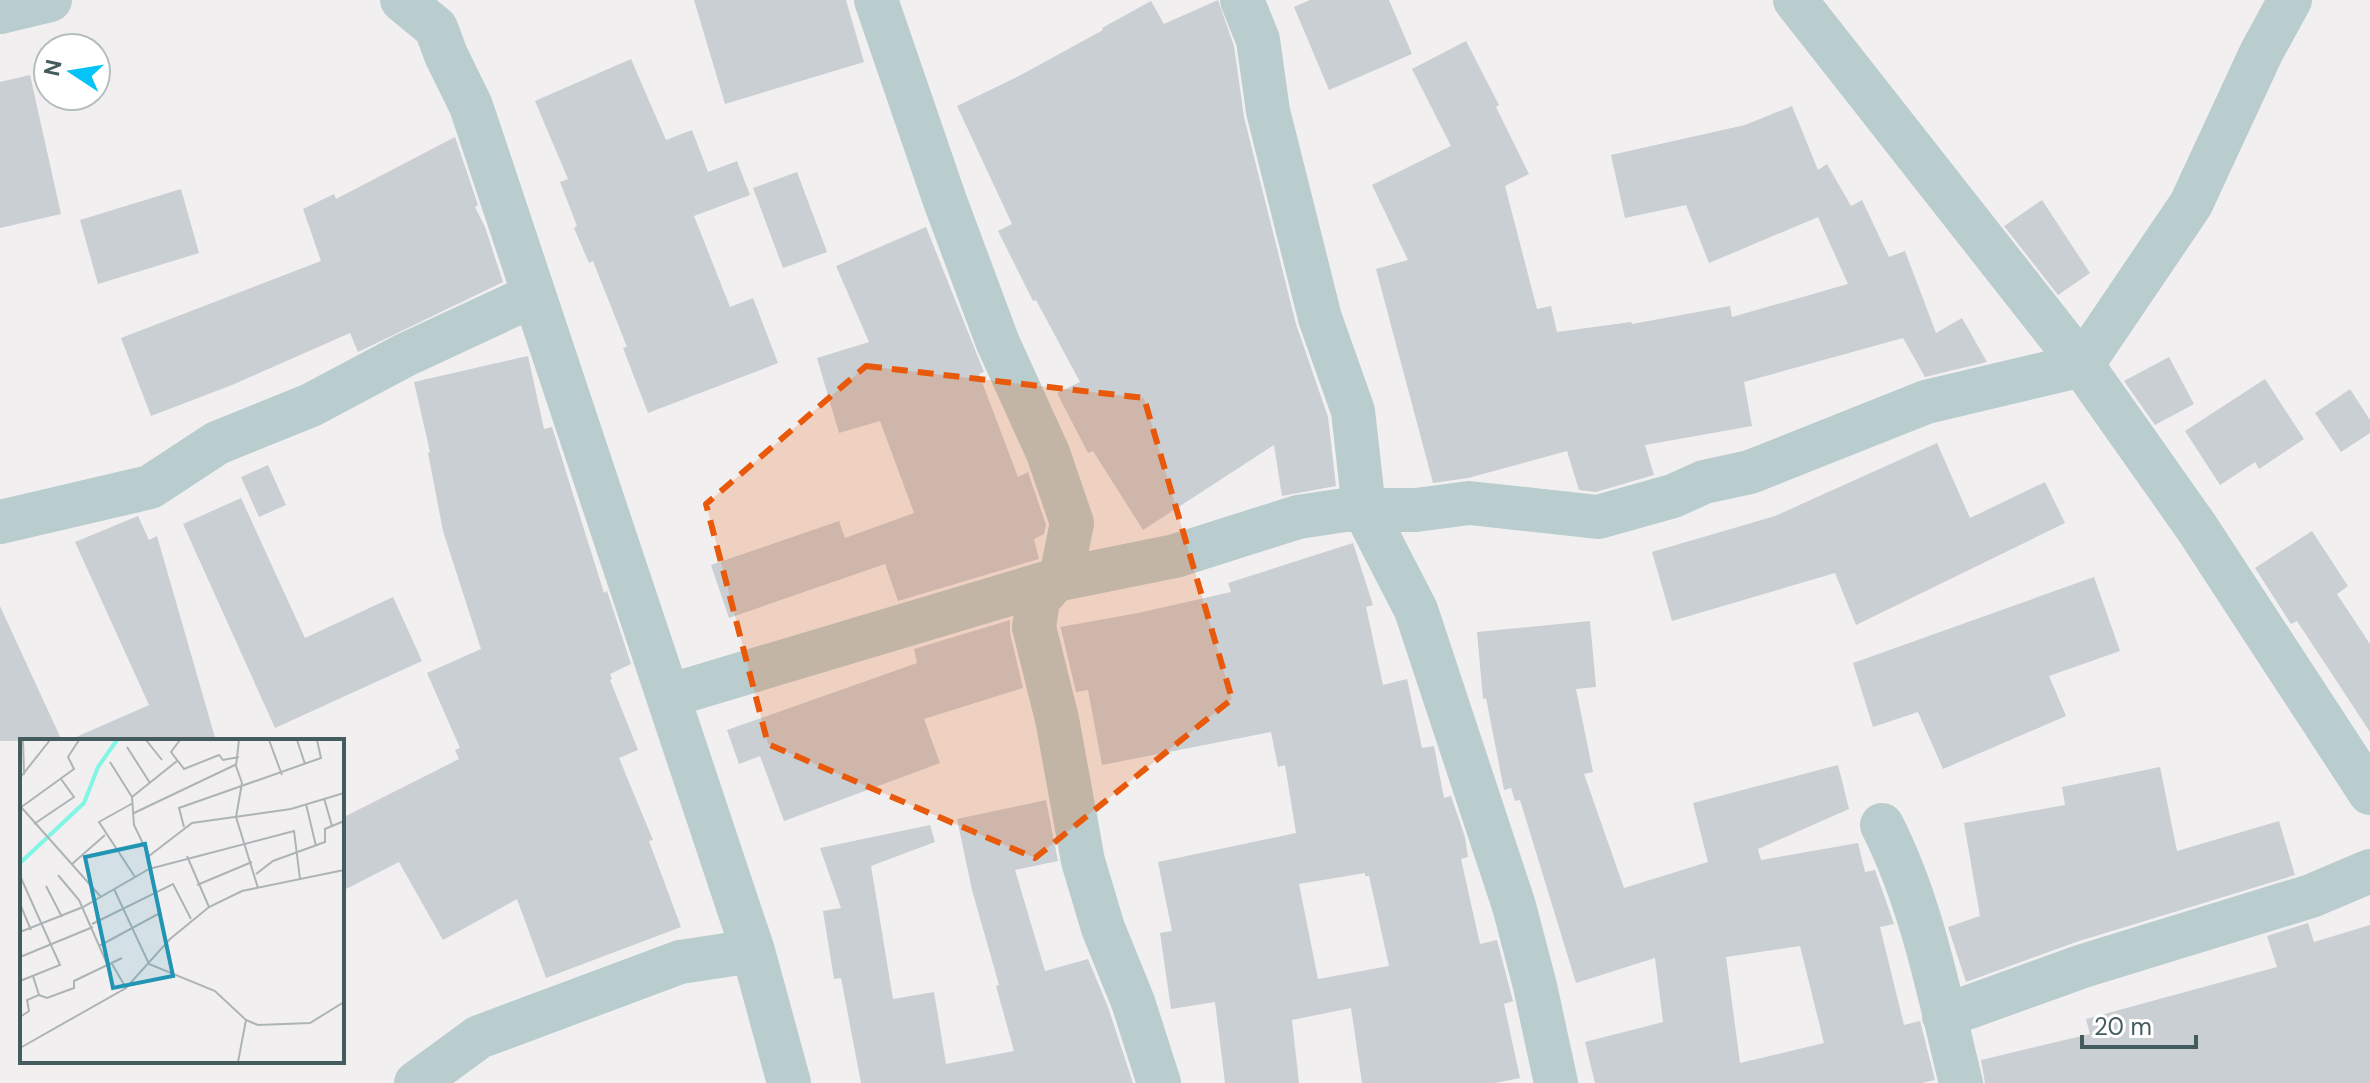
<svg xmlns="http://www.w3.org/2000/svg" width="2370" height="1083" viewBox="0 0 2370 1083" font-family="'DM Sans',sans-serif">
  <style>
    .building { fill: #c9cfd2; fill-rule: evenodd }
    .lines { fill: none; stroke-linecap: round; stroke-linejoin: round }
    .minor { stroke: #b9ccce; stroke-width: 44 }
    .marked { fill: #e8590c; fill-opacity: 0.2; stroke: #e8590c; stroke-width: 6; stroke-dasharray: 16 10; stroke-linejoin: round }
    .inset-river { fill: none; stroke: #81f6e5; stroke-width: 4 }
    .inset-road { fill: none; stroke: #adb4b6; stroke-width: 2 }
    .view { fill: #2195b3; fill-opacity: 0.15; stroke: #2195b3; stroke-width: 4 }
    .inset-edge { fill: none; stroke: #455c5f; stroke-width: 4 }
  </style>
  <rect width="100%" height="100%" fill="#f2eff0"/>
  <!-- building -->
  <path class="building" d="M 694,0 L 846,0 L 864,62 L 725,104 Z
    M 1218,0 L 1234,46 L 1244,117 L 1296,324 L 1328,417 L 1336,486 L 1282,496 L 1274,445 L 1143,530 L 1093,451 L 1088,453 L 1057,393 L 1080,382 L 1036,300 L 1033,301 L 998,231 L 1012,224 L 957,106 L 1019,76 L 1103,30 L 1102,28 L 1151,1 L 1164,24 Z
    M 1310,0 L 1389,0 L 1412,54 L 1329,90 L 1294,7 Z
    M 1466,41 L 1499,105 L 1496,107 L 1529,174 L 1505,186 L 1537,309 L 1551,306 L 1557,332 L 1631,322 L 1632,324 L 1730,306 L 1732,317 L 1848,284 L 1818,217 L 1709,263 L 1686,205 L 1625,218 L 1611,155 L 1745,125 L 1792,106 L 1818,170 L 1827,164 L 1851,206 L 1862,200 L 1889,257 L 1905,251 L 1936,333 L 1962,318 L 1987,362 L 1925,377 L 1903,338 L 1744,382 L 1752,426 L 1645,445 L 1654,475 L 1596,492 L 1579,490 L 1567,451 L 1468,478 L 1433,483 L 1376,269 L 1408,260 L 1372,185 L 1451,146 L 1412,69 Z
    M 631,59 L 666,140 L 692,130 L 708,172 L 737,161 L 750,195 L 694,216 L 730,307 L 753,298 L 778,363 L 648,413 L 623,348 L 627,347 L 593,261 L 589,263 L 574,228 L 577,226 L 560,182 L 568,179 L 535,101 Z
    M 30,75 L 61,214 L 0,228 L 0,82 Z
    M 455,137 L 478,205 L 475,207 L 485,227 L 503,282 L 358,352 L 350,333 L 232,385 L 151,416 L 121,338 L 321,261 L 303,209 L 334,194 L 336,199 Z
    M 797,172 L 827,252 L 783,268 L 753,188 Z
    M 181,189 L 199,253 L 98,284 L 80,220 Z
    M 2042,200 L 2090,273 L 2058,295 L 2004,226 Z
    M 926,227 L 984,372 L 979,374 L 1018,477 L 1028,472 L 1046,525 L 1044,534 L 1034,539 L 1039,559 L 898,601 L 885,564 L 729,618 L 711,565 L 839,521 L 845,538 L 914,513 L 880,421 L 839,433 L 817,358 L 869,342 L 836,266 Z
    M 528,356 L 544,429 L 552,427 L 604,593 L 607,591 L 631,664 L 610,674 L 612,679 L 610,680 L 638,750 L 619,758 L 653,840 L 649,841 L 681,927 L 546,978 L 517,899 L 443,940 L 399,862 L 342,891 L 342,818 L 459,759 L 455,750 L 460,748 L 427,673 L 481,649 L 443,531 L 428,453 L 430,452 L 414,382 Z
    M 2169,357 L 2194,404 L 2155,425 L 2124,381 Z
    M 2265,379 L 2304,439 L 2259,469 L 2255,462 L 2220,485 L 2185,431 Z
    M 2350,389 L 2370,420 L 2370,433 L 2341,452 L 2315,413 Z
    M 1937,443 L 1970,518 L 2045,482 L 2065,523 L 1856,625 L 1835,573 L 1672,621 L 1652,552 L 1775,516 Z
    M 268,465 L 286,505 L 259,517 L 241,477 Z
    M 241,498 L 305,638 L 393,597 L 422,661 L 275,728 L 183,524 Z
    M 138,516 L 149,540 L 157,536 L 216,741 L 67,741 L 149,705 L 75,542 Z
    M 2312,531 L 2348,586 L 2337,594 L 2370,644 L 2370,732 L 2297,621 L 2291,624 L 2255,568 Z
    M 1353,543 L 1373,605 L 1366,607 L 1383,685 L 1407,679 L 1422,748 L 1434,746 L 1444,798 L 1451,796 L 1465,837 L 1468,857 L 1461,859 L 1480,944 L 1497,940 L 1513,1001 L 1504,1004 L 1520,1078 L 1495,1083 L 1362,1083 L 1351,1008 L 1292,1020 L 1299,1083 L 1225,1083 L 1215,1002 L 1171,1009 L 1160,933 L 1172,931 L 1158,862 L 1296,833 L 1285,765 L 1278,767 L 1271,732 L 1102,765 L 1088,690 L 1076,692 L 1060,625 L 1060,627 L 1138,613 L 1231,592 L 1228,583 ZM 1365,873 L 1365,876 L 1369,876 L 1389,966 L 1318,979 L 1299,884 Z
    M 2094,577 L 2120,651 L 2049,676 L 2066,716 L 1943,769 L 1918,712 L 1873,727 L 1853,663 Z
    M 0,606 L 62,741 L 0,741 Z
    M 1010,620 L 1010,633 L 1023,688 L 924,719 L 940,763 L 784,821 L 760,756 L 739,764 L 727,730 L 917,663 L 914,649 Z
    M 1590,621 L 1596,687 L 1576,689 L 1593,772 L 1584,774 L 1624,888 L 1708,862 L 1693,803 L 1838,765 L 1849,809 L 1758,849 L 1761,860 L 1858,843 L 1865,872 L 1875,870 L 1894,924 L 1880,927 L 1904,1025 L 1920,1021 L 1935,1080 L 1922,1083 L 1595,1083 L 1585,1042 L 1663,1022 L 1655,958 L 1576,983 L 1520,800 L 1515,801 L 1511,788 L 1504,790 L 1486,698 L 1483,699 L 1477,632 ZM 1800,946 L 1824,1043 L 1740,1063 L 1726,957 Z
    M 2160,767 L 2177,851 L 2279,821 L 2295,875 L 2076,942 L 1966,982 L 1948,927 L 1980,916 L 1964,823 L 2065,805 L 2062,787 Z
    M 1046,800 L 1058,861 L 1015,870 L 1045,971 L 1088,959 L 1108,1007 L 1133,1083 L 861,1083 L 841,978 L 834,979 L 823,911 L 841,908 L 820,848 L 930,825 L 935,842 L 871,866 L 893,999 L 934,992 L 946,1064 L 1014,1051 L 996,986 L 999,985 L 972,890 L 957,819 Z
    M 2308,923 L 2314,942 L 2370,925 L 2370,1083 L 1985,1083 L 1981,1060 L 2090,1034 L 2086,1019 L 2277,967 L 2267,936 Z"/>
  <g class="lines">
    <!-- minor -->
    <path class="minor" d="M 402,0 L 436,28 L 446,55 L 471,106 L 753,951 L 789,1083
      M 876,0 L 945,201 L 998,343 L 1048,453 L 1072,523 L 1062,572 L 1038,600 L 1034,627 L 1057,719 L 1083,861 L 1103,928 L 1133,1002 L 1159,1083
      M 1242,0 L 1258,40 L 1268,111 L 1320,318 L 1353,411 L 1364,509 L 1416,610 L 1514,906 L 1535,986 L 1556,1083
      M 1795,0 L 2082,365 L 2197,528 L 2370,793
      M 0,12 L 50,0
      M 0,522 L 150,487 L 217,443 L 311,405 L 405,355 L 534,295
      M 668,696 L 1056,580 L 1175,556 L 1298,517 L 1345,510 L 1416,510 L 1469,503 L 1598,517 L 1673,496 L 1704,482 L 1750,472 L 1926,402 L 2082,365 L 2191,204 L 2262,51 L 2290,0
      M 1882,825 C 1923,906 1939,995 1961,1083
      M 1944,1016 L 2083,966 L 2311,896 L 2370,871
      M 416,1083 L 479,1037 L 680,962 L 753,951"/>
  </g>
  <!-- marked area -->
  <path class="marked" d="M 866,366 L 1144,398 L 1232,699 L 1035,858 L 768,744 L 706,504 Z"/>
  <!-- overview -->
  <g transform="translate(20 739)">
    <rect width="324" height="324" fill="#f2eff0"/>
    <path class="inset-river" d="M 0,124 L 64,64 L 78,28 L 97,1"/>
    <path class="inset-road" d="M 3,1 L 4,36M 126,1 L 142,21M 160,1 L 151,13 L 164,30 L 199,16 L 203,21 L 219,18M 219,1 L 216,27 L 222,44 L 216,78 L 238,149M 249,1 L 262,36M 277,1 L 285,25M 107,8 L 130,44M 0,39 L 30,1M 112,58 L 157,22M 304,59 L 312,87M 113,64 L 79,83 L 115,138M 286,65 L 296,107M 1,68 L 81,158M 0,69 L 54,30 L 48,18 L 59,1M 114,74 L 217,25M 14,85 L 54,58 L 41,40M 164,88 L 159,69 L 301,19 L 297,1M 129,117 L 172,84 L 271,70 L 324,54M 167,117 L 189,168M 52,125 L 85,96M 129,130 L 274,92 L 280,140M 236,135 L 253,122 L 305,103 L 305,90 L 324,82M 38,136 L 59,161 L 88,227M 177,146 L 232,123M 26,147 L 42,178M 94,150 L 129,225 L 195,252 L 226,281 L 218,323M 0,165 L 11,191M 72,185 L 153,145 L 171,180M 0,193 L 63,168 L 129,130 L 129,117 L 114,86 L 112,58 L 90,23M 79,207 L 140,174M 0,218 L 73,188M 92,225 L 106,249M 0,242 L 40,226 L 1,139M 19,256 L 27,259 L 54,249 L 54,242 L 102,219M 0,278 L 9,272 L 7,261 L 19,256 L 13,237M 226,281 L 238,286 L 290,284 L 324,263M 0,309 L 106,249 L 150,200 L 189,168 L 222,152 L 324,131"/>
    <path class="view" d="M 125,105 L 153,237 L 93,249 L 65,118 Z"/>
    <rect width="324" height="324" class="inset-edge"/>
  </g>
  <!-- north arrow -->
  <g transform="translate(72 72) rotate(282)"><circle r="38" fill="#ffffff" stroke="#b5bebf" stroke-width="2"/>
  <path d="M0-6L14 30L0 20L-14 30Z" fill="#04c4f7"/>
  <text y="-12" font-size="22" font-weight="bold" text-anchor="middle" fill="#455c5f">N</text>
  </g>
  <!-- scale -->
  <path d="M2082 1035v12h114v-12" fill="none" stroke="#455c5f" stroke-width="4"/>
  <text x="2094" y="1035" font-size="24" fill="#455c5f" stroke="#ffffff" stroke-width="6" paint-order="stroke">20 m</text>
</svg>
